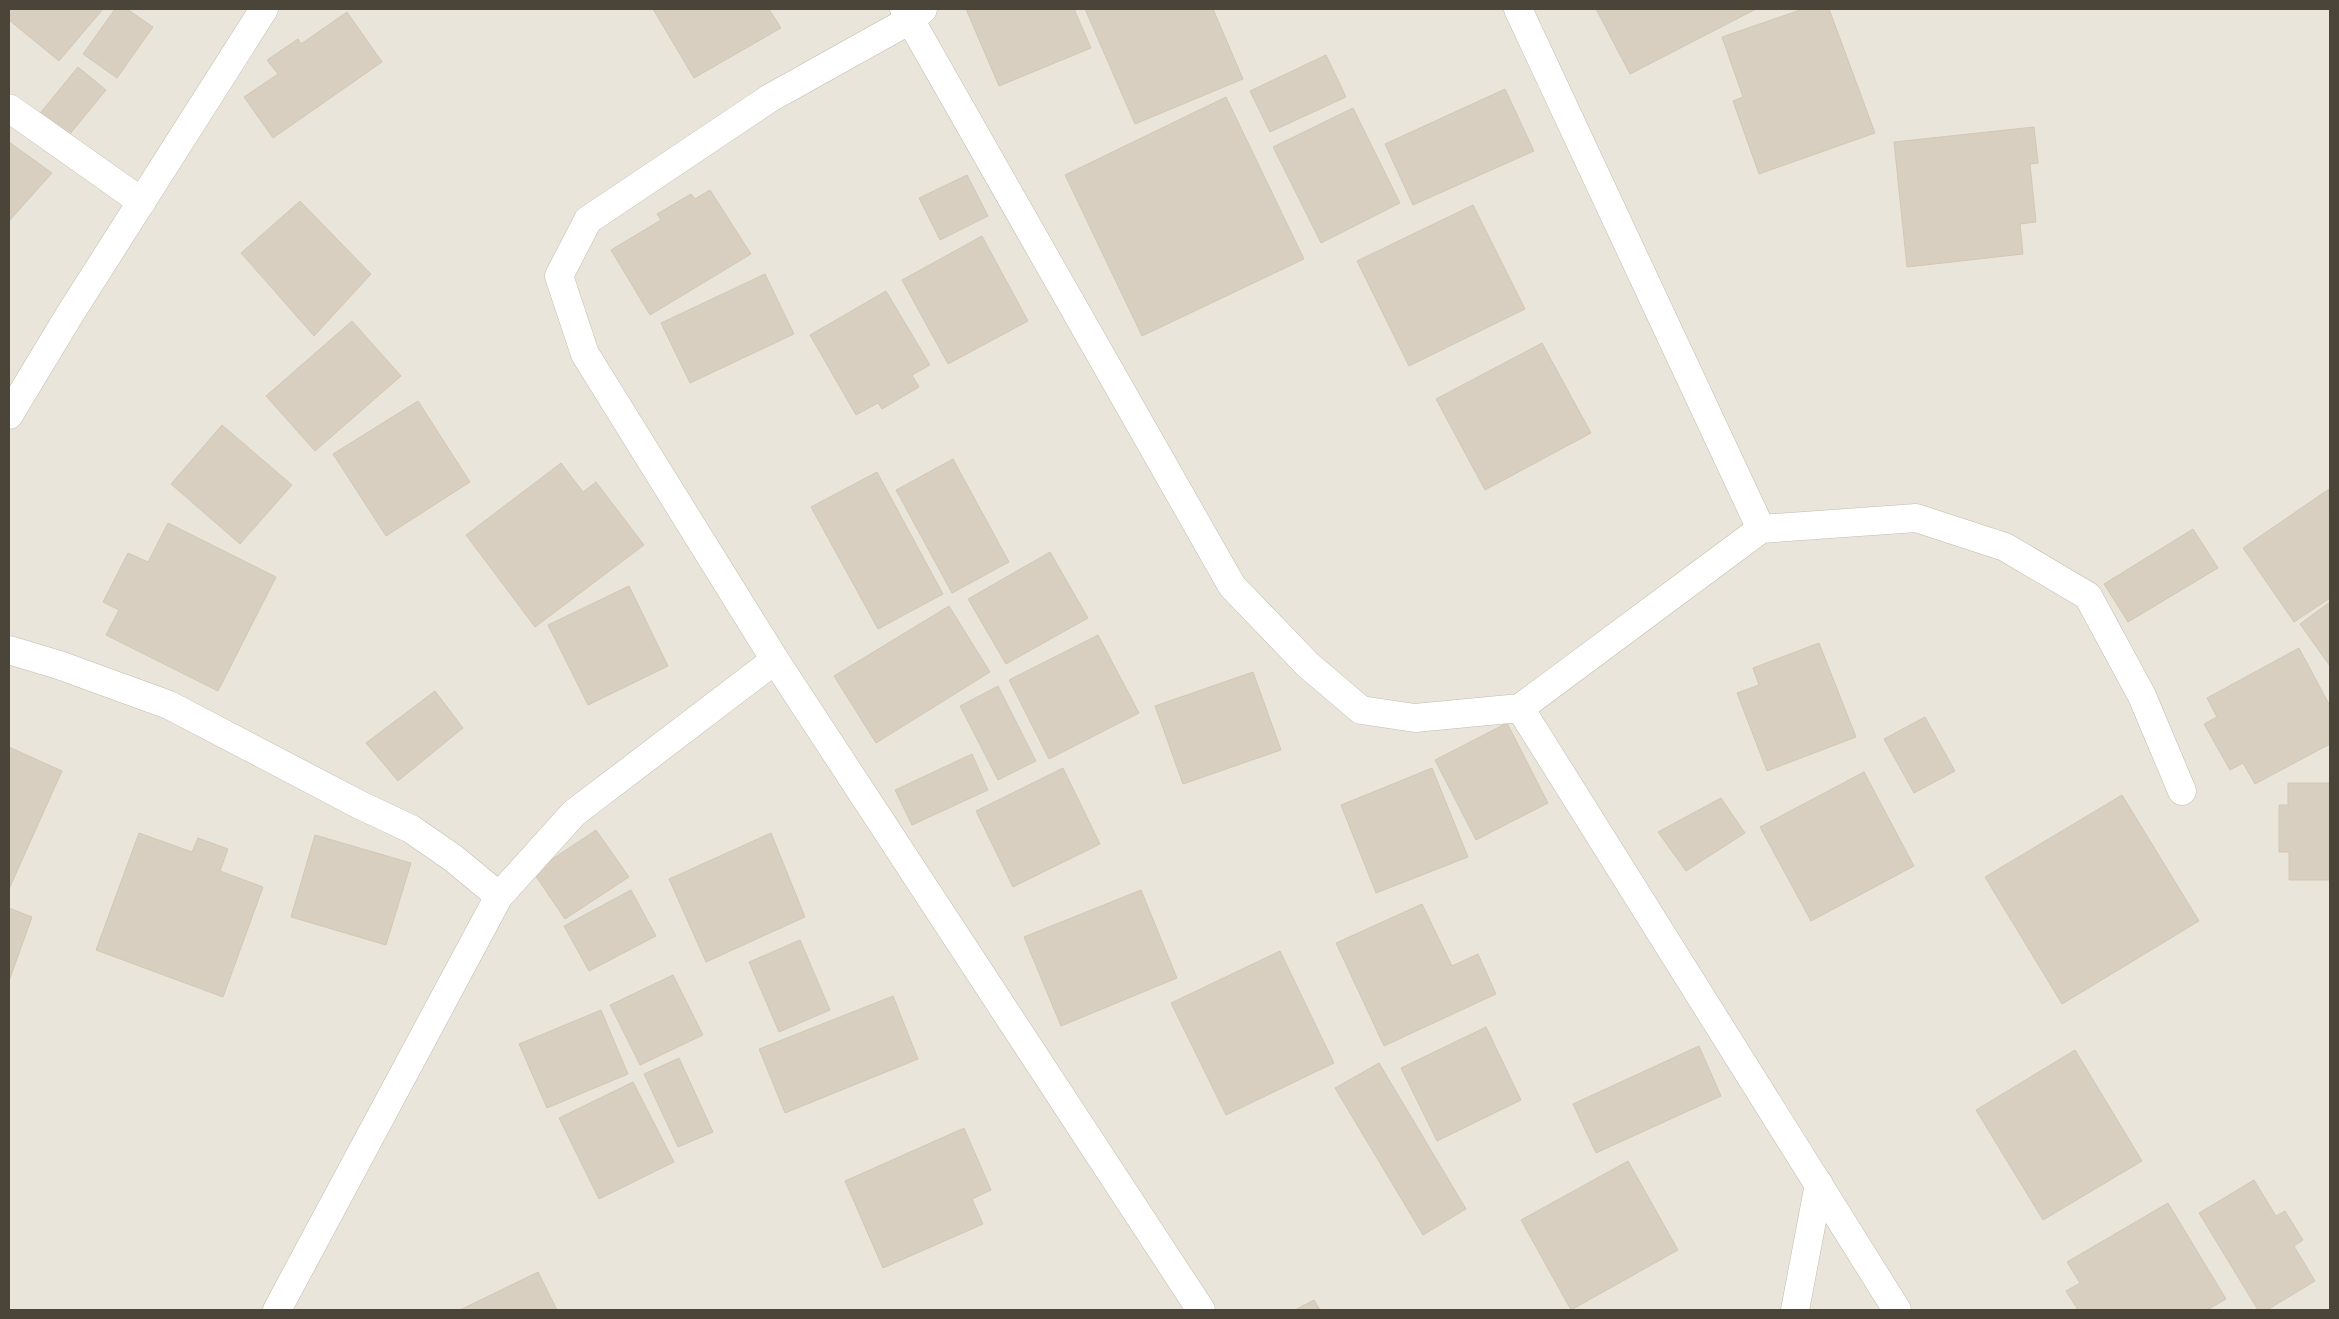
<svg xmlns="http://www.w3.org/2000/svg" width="2339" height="1319" viewBox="0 0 2339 1319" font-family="Roboto,sans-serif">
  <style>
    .residential { fill: #eae5da }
    .building { fill: #d8cfc1; stroke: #d3c7b4 }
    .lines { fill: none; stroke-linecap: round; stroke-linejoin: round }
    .street-casing { stroke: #c2bbae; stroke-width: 29 }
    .street { stroke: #fff; stroke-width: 28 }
  </style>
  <rect width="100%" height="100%" fill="#f6f3ec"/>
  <!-- residential -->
  <path class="residential" d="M 9,9 L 2330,9 L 2330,1310 L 9,1310 Z"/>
  <!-- building -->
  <path class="building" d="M 9,9 L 103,9 L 59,61 L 9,20 Z
    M 115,9 L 127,9 L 153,27 L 117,78 L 83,54 Z
    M 653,9 L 769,9 L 781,28 L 694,78 Z
    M 966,9 L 1074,9 L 1091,48 L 999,86 Z
    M 1085,9 L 1213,9 L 1243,79 L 1135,124 Z
    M 1596,9 L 1756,9 L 1630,74 Z
    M 1803,9 L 1829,9 L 1875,133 L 1759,174 L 1733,101 L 1743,97 L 1722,37 Z
    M 347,12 L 382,62 L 273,138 L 244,97 L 278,74 L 267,60 L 298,39 L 301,44 Z
    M 1326,55 L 1346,97 L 1270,132 L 1250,91 Z
    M 78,67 L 106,90 L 65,140 L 37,117 Z
    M 1505,89 L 1534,151 L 1413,205 L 1385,144 Z
    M 1226,97 L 1304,259 L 1142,336 L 1065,175 Z
    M 1353,108 L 1400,203 L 1321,243 L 1273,147 Z
    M 2034,127 L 2038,163 L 2030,164 L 2036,222 L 2020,224 L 2023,254 L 1907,267 L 1894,142 Z
    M 9,142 L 52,173 L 9,221 Z
    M 967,175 L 988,216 L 940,240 L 919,198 Z
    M 710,190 L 751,254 L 650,315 L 611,250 L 661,220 L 657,214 L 691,194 L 695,199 Z
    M 300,201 L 371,274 L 314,336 L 241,253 Z
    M 1473,205 L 1525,309 L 1409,366 L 1357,261 Z
    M 982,236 L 1028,321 L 948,364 L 902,280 Z
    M 765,274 L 794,334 L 690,383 L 661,323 Z
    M 886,291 L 930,365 L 912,375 L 919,387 L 882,409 L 878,403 L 856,415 L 810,335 Z
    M 352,321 L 401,376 L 315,451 L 266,396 Z
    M 1542,343 L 1591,433 L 1485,490 L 1436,399 Z
    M 418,401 L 470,482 L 386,536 L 333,454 Z
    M 222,425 L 292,485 L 240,544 L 171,484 Z
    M 953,459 L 1009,562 L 952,593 L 896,490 Z
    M 561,463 L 583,492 L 596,482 L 644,545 L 535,627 L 466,535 Z
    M 877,472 L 943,594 L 878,629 L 811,507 Z
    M 2329,489 L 2330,598 L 2294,622 L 2243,548 Z
    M 168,523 L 276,577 L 218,691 L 106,635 L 119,610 L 103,602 L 128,553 L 148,562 Z
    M 2193,529 L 2218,568 L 2128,622 L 2104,584 Z
    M 1050,552 L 1088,618 L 1006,664 L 968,599 Z
    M 629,586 L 668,666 L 588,705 L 548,625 Z
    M 2330,602 L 2330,666 L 2300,624 Z
    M 949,606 L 990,672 L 876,743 L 834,676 Z
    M 1098,635 L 1139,713 L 1049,759 L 1009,680 Z
    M 1819,643 L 1856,737 L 1767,771 L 1737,693 L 1759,685 L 1753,668 Z
    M 2299,648 L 2330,706 L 2330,744 L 2255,784 L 2243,763 L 2230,770 L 2204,724 L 2217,717 L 2207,698 Z
    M 1253,672 L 1281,750 L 1183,784 L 1155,706 Z
    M 998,686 L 1036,761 L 998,780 L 960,706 Z
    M 435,691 L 463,728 L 398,781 L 366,743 Z
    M 1925,717 L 1955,771 L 1914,793 L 1884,739 Z
    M 1507,723 L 1548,803 L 1476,840 L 1435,760 Z
    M 9,747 L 62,771 L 9,889 Z
    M 972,754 L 988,790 L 912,825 L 895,790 Z
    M 1063,768 L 1100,844 L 1013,887 L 976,811 Z
    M 1432,768 L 1468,857 L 1376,893 L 1341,805 Z
    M 1864,772 L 1914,866 L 1811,921 L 1760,827 Z
    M 2288,783 L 2330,783 L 2330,880 L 2289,880 L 2289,852 L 2279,852 L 2279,805 L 2288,805 Z
    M 2122,795 L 2199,921 L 2062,1004 L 1985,877 Z
    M 1721,798 L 1745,833 L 1686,871 L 1658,832 Z
    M 596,830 L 629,877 L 565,919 L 533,872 Z
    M 139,833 L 192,852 L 198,838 L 228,849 L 220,871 L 263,887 L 223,997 L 96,950 Z
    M 771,833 L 805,917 L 706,962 L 669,879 Z
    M 315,835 L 411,863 L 386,945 L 291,917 Z
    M 631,890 L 656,936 L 589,971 L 564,926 Z
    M 1141,890 L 1177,978 L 1061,1026 L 1024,937 Z
    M 1422,904 L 1452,966 L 1478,954 L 1496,994 L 1384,1046 L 1336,943 Z
    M 9,908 L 32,917 L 9,981 Z
    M 800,940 L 830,1010 L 779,1032 L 749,962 Z
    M 1280,951 L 1334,1063 L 1226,1115 L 1171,1003 Z
    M 673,975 L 703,1035 L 640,1065 L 610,1005 Z
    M 893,996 L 918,1059 L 785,1113 L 759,1049 Z
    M 601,1010 L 628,1074 L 547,1108 L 519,1044 Z
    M 1486,1027 L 1521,1100 L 1437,1141 L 1401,1068 Z
    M 1699,1046 L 1721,1096 L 1596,1153 L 1573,1104 Z
    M 2075,1050 L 2142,1161 L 2043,1220 L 1976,1110 Z
    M 679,1058 L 713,1132 L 678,1147 L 644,1074 Z
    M 1379,1063 L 1466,1209 L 1423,1235 L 1335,1088 Z
    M 633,1082 L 674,1162 L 599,1199 L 559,1118 Z
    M 964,1128 L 991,1190 L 972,1199 L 983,1224 L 883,1268 L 845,1181 Z
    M 1628,1161 L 1678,1250 L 1571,1310 L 1521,1220 Z
    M 2254,1180 L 2276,1216 L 2285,1211 L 2303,1240 L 2294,1246 L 2315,1281 L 2267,1310 L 2258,1310 L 2199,1213 Z
    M 2168,1203 L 2226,1299 L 2207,1310 L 2078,1310 L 2066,1291 L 2080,1283 L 2067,1262 Z
    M 538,1272 L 557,1310 L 460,1310 Z
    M 1314,1300 L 1320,1310 L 1295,1310 Z"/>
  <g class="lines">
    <!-- street casing -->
    <g class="street-casing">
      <path id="street" d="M 904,9 L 1232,586 L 1308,665 L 1361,710 L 1415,718 L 1520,708 L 1897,1310
        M 923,9 L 910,20 L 770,98 L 588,220 L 559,276 L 585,354 L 775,660 L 1201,1310
        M 1518,9 L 1761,529
        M 9,108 L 142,202
        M 9,415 L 70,314 L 264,9
        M 9,650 L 59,665 L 169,705 L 360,805 L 411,829 L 453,858 L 499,896
        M 1520,708 L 1761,529 L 1916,518 L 2005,547 L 2088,596 L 2142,696 L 2182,791
        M 277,1310 L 499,896 L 574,813 L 775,660
        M 1795,1310 L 1819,1184"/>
    </g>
    <!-- street -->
    <use href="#street" class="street"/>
  </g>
  <!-- border -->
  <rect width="2339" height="1319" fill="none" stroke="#4b4439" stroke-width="20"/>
</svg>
